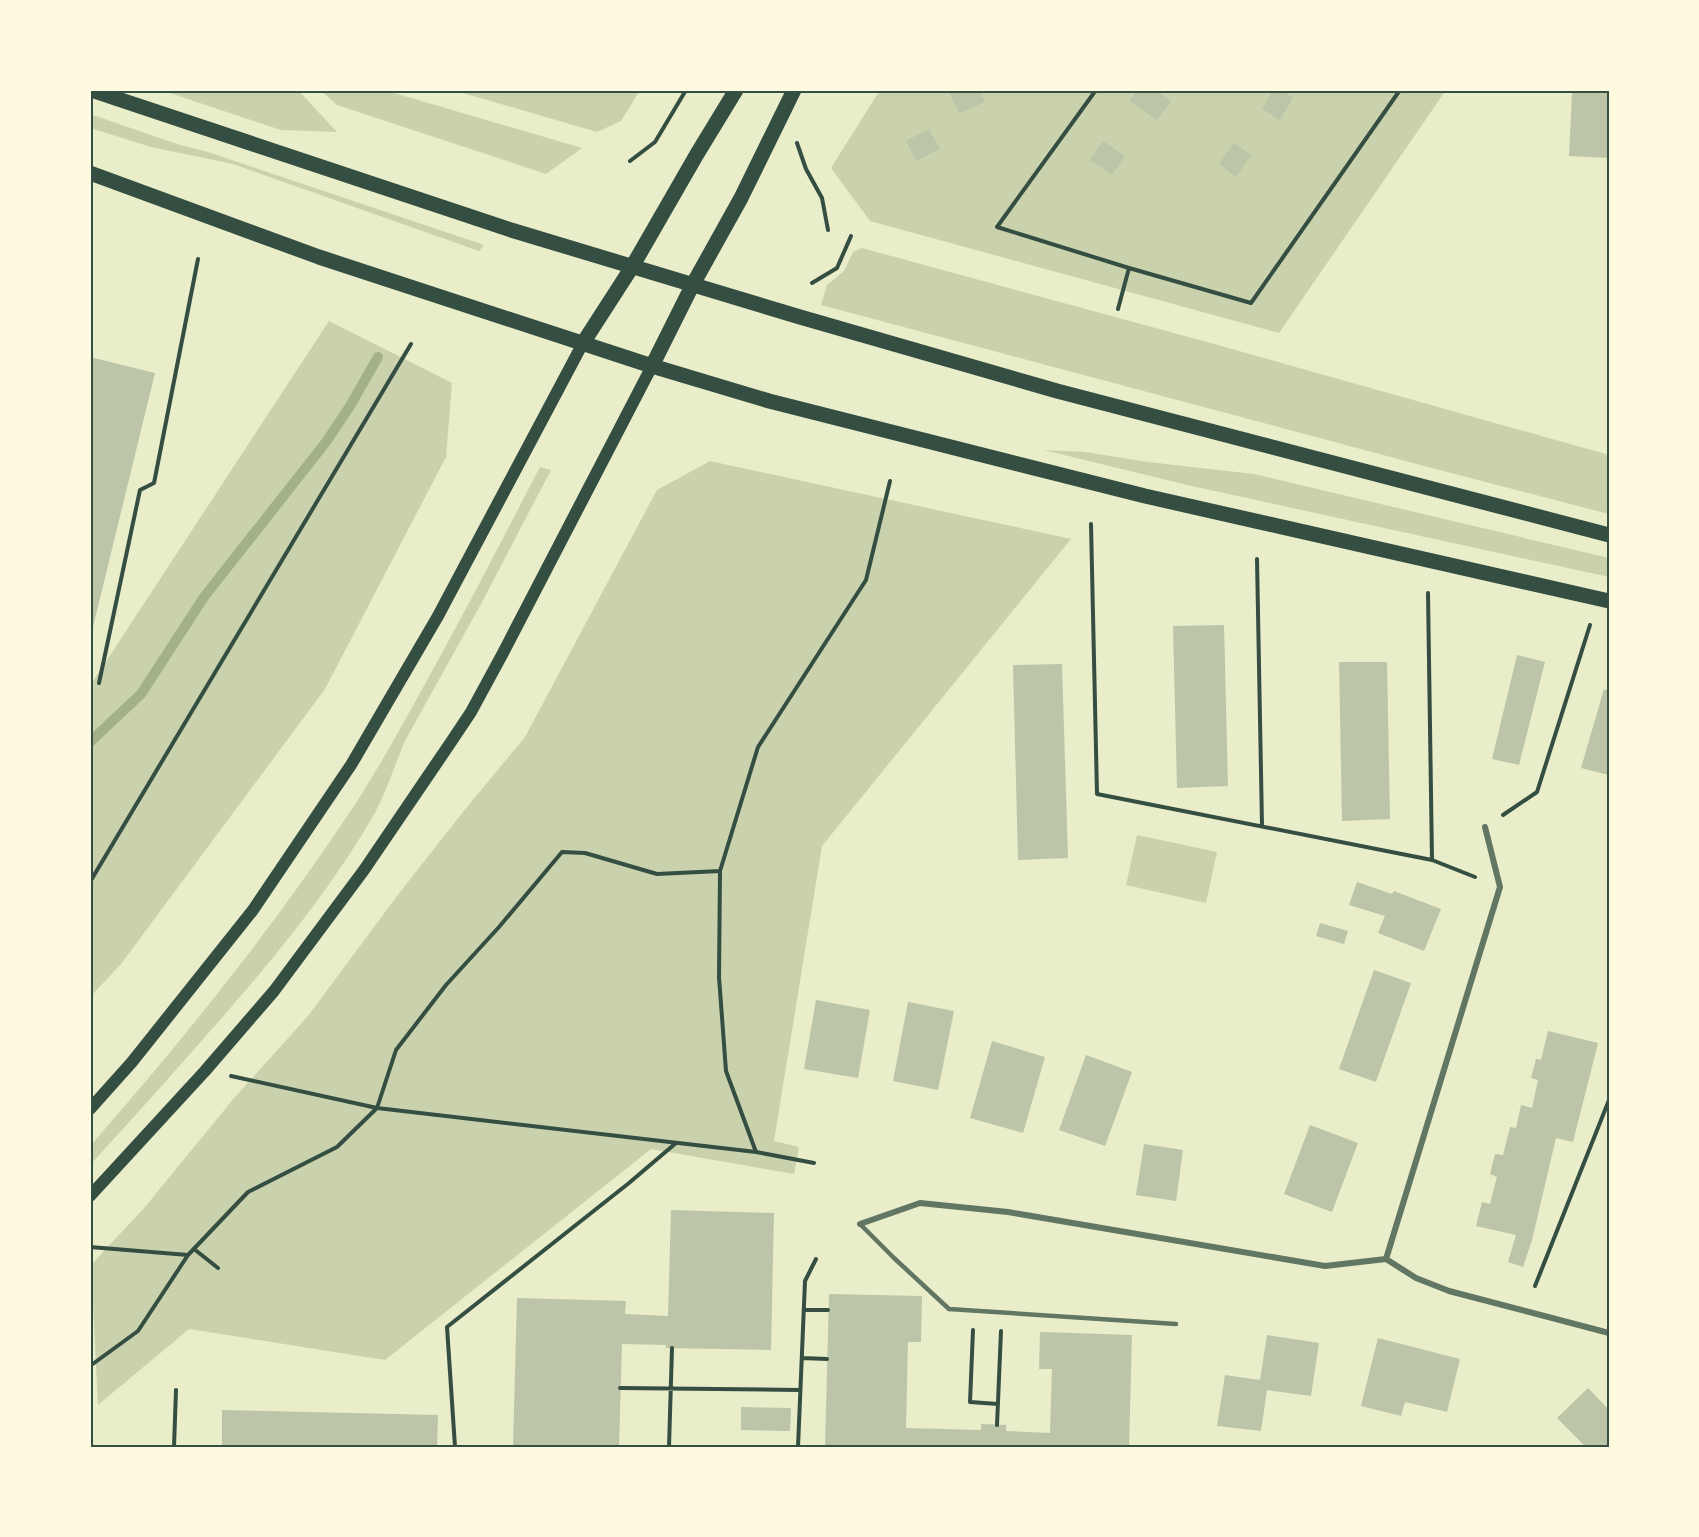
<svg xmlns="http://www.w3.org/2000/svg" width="1699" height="1537" viewBox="0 0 1699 1537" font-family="Rubik,sans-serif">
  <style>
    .green { fill: #cad2ad }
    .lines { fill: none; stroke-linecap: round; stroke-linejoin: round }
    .stream { stroke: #a3b18a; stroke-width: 10 }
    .building { fill: #bcc5a7 }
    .path { stroke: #344e41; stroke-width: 4 }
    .service { stroke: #617663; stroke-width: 4.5 }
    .minor { stroke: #617663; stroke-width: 6 }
    .secondary { stroke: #344e41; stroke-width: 12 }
    .primary { stroke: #344e41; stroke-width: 15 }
    .neatline { fill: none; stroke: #344e41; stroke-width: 2 }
  </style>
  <rect width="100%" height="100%" fill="#e9edc9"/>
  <!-- green -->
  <path class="green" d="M 161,90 L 298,90 L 337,132 L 281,130 Z
    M 320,90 L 384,90 L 582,148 L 546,174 L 337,105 Z
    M 453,90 L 640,90 L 621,121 L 597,132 Z
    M 880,90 L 1446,90 L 1279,333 L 870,221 L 831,168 Z
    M 90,114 L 177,144 L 208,152 L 484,245 L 479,251 L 233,164 L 151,147 L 90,128 Z
    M 862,248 L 1218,345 L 1609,455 L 1609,514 L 1428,467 L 821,305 L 827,285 L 844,271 L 853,252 Z
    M 329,321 L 452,383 L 446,457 L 325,689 L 121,964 L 90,997 L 90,686 Z
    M 1044,450 L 1085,452 L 1148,462 L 1254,474 L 1609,558 L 1609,577 L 1187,485 Z
    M 710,461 L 1071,539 L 822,846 L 774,1141 L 799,1147 L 794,1174 L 651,1149 L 385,1360 L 189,1329 L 98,1405 L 91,1265 L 145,1207 L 235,1097 L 308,1016 L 397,896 L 463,812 L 525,737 L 657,490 Z
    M 540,467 L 551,470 L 481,604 L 406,739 C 395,763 388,788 376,811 C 331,890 272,961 212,1029 C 172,1075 131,1120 90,1165 L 90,1146 C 184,1039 273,928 352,809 C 378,769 402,726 425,684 C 465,612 502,540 540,467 Z
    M 1137,835 L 1217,852 L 1206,903 L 1126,885 Z"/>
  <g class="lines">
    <!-- stream -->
    <path class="stream" d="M 90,742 L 141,694 L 204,597 L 326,442 L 350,406 L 378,357"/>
  </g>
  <!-- building -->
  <path class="building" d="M 948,90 L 979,90 L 985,102 L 959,113 Z
    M 1137,90 L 1156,90 L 1171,101 L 1157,120 L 1129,101 Z
    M 1273,90 L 1282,90 L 1293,98 L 1280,120 L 1262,109 Z
    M 1558,90 L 1609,90 L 1609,158 L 1569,156 L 1572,93 L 1558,92 Z
    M 929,129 L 940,149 L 916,161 L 906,141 Z
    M 1103,141 L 1125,156 L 1112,175 L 1090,160 Z
    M 1234,143 L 1251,155 L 1236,177 L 1219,164 Z
    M 90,357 L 155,373 L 91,635 L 90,635 Z
    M 1224,625 L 1228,786 L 1177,788 L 1173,626 Z
    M 1517,655 L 1545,662 L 1519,765 L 1492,759 Z
    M 1339,662 L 1387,662 L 1390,819 L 1342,821 Z
    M 1062,664 L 1068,858 L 1018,860 L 1013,665 Z
    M 1604,689 L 1609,691 L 1609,775 L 1581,768 Z
    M 1357,882 L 1392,894 L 1394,891 L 1441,909 L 1424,951 L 1378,933 L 1385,916 L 1349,905 Z
    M 1320,923 L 1348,931 L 1344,944 L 1316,936 Z
    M 1374,970 L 1411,983 L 1376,1082 L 1339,1069 Z
    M 816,1000 L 870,1010 L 858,1078 L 804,1069 Z
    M 908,1002 L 954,1011 L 938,1090 L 893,1081 Z
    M 1548,1031 L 1598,1043 L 1573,1142 L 1556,1138 L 1532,1240 L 1523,1267 L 1508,1262 L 1516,1235 L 1476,1226 L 1482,1202 L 1490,1204 L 1497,1177 L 1490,1174 L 1495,1154 L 1503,1155 L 1510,1127 L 1516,1128 L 1521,1105 L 1532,1108 L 1538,1080 L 1531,1078 L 1536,1059 L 1541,1060 Z
    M 992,1041 L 1045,1057 L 1023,1133 L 970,1118 Z
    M 1086,1055 L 1132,1072 L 1105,1146 L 1059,1130 Z
    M 1310,1125 L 1358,1143 L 1332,1212 L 1284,1194 Z
    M 1144,1144 L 1183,1150 L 1176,1201 L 1136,1195 Z
    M 671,1210 L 774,1213 L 771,1350 L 666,1348 L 666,1345 L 622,1344 L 619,1447 L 513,1447 L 517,1298 L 626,1301 L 625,1314 L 668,1316 Z
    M 829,1294 L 922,1296 L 921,1342 L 908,1342 L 906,1428 L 981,1430 L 981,1424 L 1006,1425 L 1006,1431 L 1050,1433 L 1052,1369 L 1039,1369 L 1040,1332 L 1132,1335 L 1129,1447 L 825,1447 Z
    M 1267,1335 L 1319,1343 L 1311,1396 L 1267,1390 L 1261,1431 L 1217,1426 L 1225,1375 L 1260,1380 Z
    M 1378,1338 L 1460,1359 L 1447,1412 L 1405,1402 L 1401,1416 L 1361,1406 Z
    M 1588,1388 L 1609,1410 L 1609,1447 L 1586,1447 L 1557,1418 Z
    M 741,1407 L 791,1408 L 790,1431 L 741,1430 Z
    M 222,1410 L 438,1415 L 437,1447 L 222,1447 Z"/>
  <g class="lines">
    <!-- path -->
    <path class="path" d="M 1096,90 L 997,227 L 1129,268 L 1251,303 L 1400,90
      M 797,143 L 806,169 L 822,198 L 828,230
      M 630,161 L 655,142 L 686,90
      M 812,283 L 837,268 L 851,236
      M 1118,309 L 1129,268
      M 1091,524 L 1097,794 L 1432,860 L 1475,877
      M 1257,559 L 1262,825
      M 1428,593 L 1432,860
      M 99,683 L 140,490 L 154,483 L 198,259
      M 1503,815 L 1537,792 L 1590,625
      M 720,871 L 657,874 L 585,853 L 562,852 L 499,927 L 446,985 L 396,1050 L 377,1108 L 756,1152 L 814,1163
      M 90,882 L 411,344
      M 756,1152 L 726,1071 L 719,977 L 720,871 L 758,747 L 866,580 L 890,481
      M 90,1247 L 188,1255
      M 194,1249 L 218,1268
      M 1535,1286 L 1609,1100
      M 804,1310 L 828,1310
      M 973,1330 L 970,1402 L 998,1404
      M 802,1358 L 827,1359
      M 90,1366 L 138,1331 L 188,1255 L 248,1192 L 337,1147 L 377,1108 L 231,1076
      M 620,1388 L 800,1390
      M 997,1425 L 1001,1331
      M 174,1447 L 176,1390
      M 455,1447 L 447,1327 L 629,1183 L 676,1143
      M 669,1447 L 672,1348
      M 798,1447 L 805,1281 L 816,1259"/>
    <!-- service -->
    <path class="service" d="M 860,1224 L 894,1258 L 949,1309 L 1176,1324"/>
    <!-- minor -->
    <path class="minor" d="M 860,1224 L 920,1203 L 1008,1212 L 1325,1266 L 1386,1259 L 1416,1278 L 1449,1291 L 1609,1333
      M 1386,1259 L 1500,887 L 1485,827"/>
    <!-- secondary -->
    <path class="secondary" d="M 90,1109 L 132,1062 L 253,910 L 351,765 L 438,616 L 583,343
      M 90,1196 L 205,1071 L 274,991 L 364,870 L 451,742 L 471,712 L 503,653 L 652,366"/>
    <!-- primary -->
    <path class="primary" d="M 91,90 L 511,230 L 800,317 L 1057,391 L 1609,535
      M 90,173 L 319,257 L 652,366 L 769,401 L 1145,496 L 1609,601
      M 583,343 L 632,267 L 697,154 L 736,90
      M 652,366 L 692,286 L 741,198 L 794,90"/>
  </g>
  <!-- border -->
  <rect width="1699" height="1537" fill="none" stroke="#fefae0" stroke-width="183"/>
  <rect x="92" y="92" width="1516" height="1354" class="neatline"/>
</svg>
